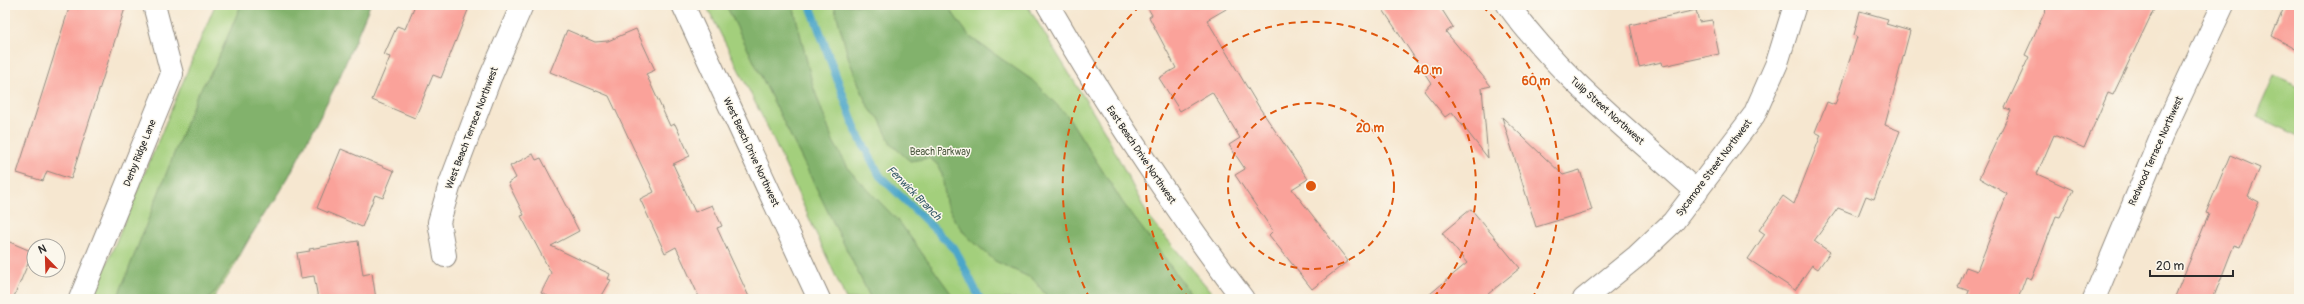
<svg xmlns="http://www.w3.org/2000/svg" width="2304" height="304" viewBox="0 0 2304 304" font-family="Pangolin,sans-serif">
  <style>
    .green { fill: #a3cf7c; stroke: #677d54 }
    .forest { fill: #82b26c; stroke: #566e4c }
    .lines { fill: none; stroke-linecap: round; stroke-linejoin: round }
    .stream { stroke: #4ba6c9; stroke-width: 8 }
    .building { fill: #faa29a }
    .minor-casing { stroke: #90897e; stroke-width: 24 }
    .minor { stroke: #fff; stroke-width: 22 }
    .ring { fill: none; stroke: #df570e; stroke-width: 2; stroke-dasharray: 7 5 }
    .labels { text-anchor: middle; dominant-baseline: central; stroke-width: 3; stroke-linejoin: round; paint-order: stroke }
    .street-label { font-size: 10px; fill: #2b2b2b; stroke: #fbf7ec }
    .park-label { font-size: 10px; fill: #4f5c43; stroke: #fbf7ec }
    .water-label { font-size: 11px; font-style: italic; fill: #385c6a; stroke: #fbf7ec }
    .centre { fill: #df570e; stroke: #fbf7ec; stroke-width: 2 }
    .ring-label { font-size: 12px; text-anchor: middle; font-weight: bold; fill: #df570e; stroke: #fbf7ec; stroke-width: 3; stroke-linejoin: round; paint-order: stroke }
  </style>
  <rect width="100%" height="100%" fill="#fbf7ec"/>
  <filter id="ink" filterUnits="userSpaceOnUse"><feTurbulence type="fractalNoise" baseFrequency=".025" numOctaves="2"/><feDisplacementMap in="SourceGraphic" scale="8" xChannelSelector="R" yChannelSelector="G"/><feConvolveMatrix kernelMatrix="1 2 1 2 8 2 1 2 1" color-interpolation-filters="sRGB"/></filter>
  <filter id="wash" filterUnits="userSpaceOnUse"><feTurbulence type="fractalNoise" baseFrequency=".012" numOctaves="4" result="noise"/><feDisplacementMap in="SourceGraphic" scale="16" xChannelSelector="R" yChannelSelector="G"/><feGaussianBlur stdDeviation="0.9" result="paint"/><feColorMatrix in="noise" values="0 0 0 0 0 0 0 0 0 0 0 0 0 0 0 0 0 1.4 0 .05"/><feComposite in="paint" operator="in"/></filter>
  <g filter="url(#wash)">
    <rect width="100%" height="100%" fill="#f6e7d0"/>
    <!-- green -->
    <path class="green" d="M 215,5 L 360,5 L 297,152 L 232,270 L 213,299 L 92,299 Z
      M 706,5 L 1027,5 L 1104,130 L 1148,216 L 1217,299 L 846,299 L 769,130 Z
      M 2274,76 L 2299,87 L 2299,136 L 2256,116 Z"/>
    <!-- forest -->
    <path class="forest" d="M 241,5 L 370,5 L 338,81 L 288,178 L 213,295 L 208,299 L 117,299 L 197,95 L 215,66 Z
      M 726,5 L 793,5 L 813,86 L 833,141 L 850,171 L 901,224 L 955,299 L 871,299 Z
      M 834,5 L 949,5 L 954,15 L 970,37 L 1032,80 L 1067,115 L 1123,203 L 1195,299 L 1049,299 L 1033,279 L 995,261 L 967,236 L 955,221 L 946,203 L 942,174 L 937,164 L 929,158 L 910,161 L 891,144 L 879,118 L 872,112 L 867,104 L 849,60 Z"/>
    <g class="lines">
      <!-- stream -->
      <path class="stream" d="M 810,5 L 857,133 L 880,176 L 955,249 L 980,299"/>
    </g>
    <g id="blocks">
      <!-- building -->
      <path class="building" d="M 70,5 L 126,5 L 71,179 L 47,171 L 43,181 L 17,173 Z
        M 415,5 L 470,5 L 441,78 L 433,75 L 415,118 L 372,100 L 390,57 L 384,55 L 397,26 L 405,29 Z
        M 1146,5 L 1233,5 L 1207,20 L 1259,107 L 1308,179 L 1292,189 L 1348,261 L 1312,289 L 1269,235 L 1273,231 L 1235,175 L 1245,169 L 1229,145 L 1240,138 L 1212,92 L 1180,111 L 1159,78 L 1176,68 L 1149,17 L 1152,15 Z
        M 1380,5 L 1439,5 L 1453,27 L 1446,32 L 1491,86 L 1482,88 L 1488,158 L 1452,112 L 1445,117 L 1424,91 L 1431,83 Z
        M 2048,5 L 2156,5 L 2113,95 L 2108,93 L 2084,148 L 2054,135 L 2037,174 L 2073,190 L 2060,217 L 2056,216 L 2032,279 L 2026,277 L 2018,299 L 1966,299 L 1969,291 L 1958,287 L 1966,267 L 1977,271 L 2007,194 L 1979,178 L 2011,110 L 2005,108 L 2029,57 L 2025,55 Z
        M 2285,5 L 2299,5 L 2299,51 L 2272,36 Z
        M 1696,10 L 1699,22 L 1712,20 L 1719,54 L 1663,66 L 1662,62 L 1639,67 L 1630,25 Z
        M 1860,11 L 1888,19 L 1886,24 L 1910,31 L 1885,125 L 1900,131 L 1874,199 L 1866,196 L 1858,216 L 1838,208 L 1814,241 L 1830,252 L 1818,269 L 1812,265 L 1795,290 L 1748,259 L 1765,234 L 1759,230 L 1783,196 L 1794,204 L 1821,135 L 1815,132 L 1827,102 L 1835,105 L 1857,37 L 1854,35 Z
        M 636,29 L 655,70 L 646,74 L 670,126 L 675,124 L 690,156 L 673,164 L 695,212 L 712,205 L 722,226 L 717,228 L 750,299 L 700,299 L 676,247 L 665,253 L 640,199 L 654,192 L 609,96 L 550,72 L 567,30 L 595,42 L 608,41 Z
        M 1502,117 L 1563,175 L 1580,170 L 1592,210 L 1536,227 Z
        M 341,149 L 394,171 L 383,198 L 375,195 L 362,227 L 317,208 Z
        M 533,154 L 536,160 L 541,158 L 579,231 L 551,246 L 610,274 L 608,279 L 611,280 L 600,299 L 554,299 L 541,293 L 551,273 L 521,216 L 524,215 L 508,183 L 516,178 L 510,166 Z
        M 2230,155 L 2260,168 L 2248,196 L 2259,202 L 2240,247 L 2234,245 L 2213,299 L 2174,299 L 2209,214 L 2206,213 Z
        M 1471,209 L 1520,268 L 1482,299 L 1424,299 L 1467,263 L 1442,233 Z
        M 5,240 L 33,252 L 13,299 L 5,299 Z
        M 358,241 L 363,275 L 372,273 L 376,299 L 318,299 L 314,276 L 301,278 L 297,253 L 310,251 L 309,249 Z"/>
    </g>
  </g>
  <g filter="url(#ink)">
    <use href="#blocks" fill-opacity="0" stroke="#90897e" stroke-width="1"/>
    <g class="lines">
      <!-- minor casing -->
      <g class="minor-casing">
        <path id="minor" d="M 683,5 L 819,299
          M 1048,5 C 1107,107 1172,205 1243,299
          M 1508,5 C 1560,77 1632,133 1697,192
          M 445,256 L 439,222 L 450,184 L 490,78 L 522,5
          M 80,299 L 172,74 L 154,5
          M 1584,299 L 1637,256 L 1673,222 L 1754,115 L 1777,63 L 1795,5
          M 2094,299 L 2162,135 L 2223,5"/>
      </g>
      <!-- minor -->
      <use href="#minor" class="minor"/>
    </g>
  </g>
  <!-- distance rings -->
  <g class="ring">
    <circle cx="1311" cy="186" r="83"/>
    <path d="M1190 299A165 165 0 1 1 1432 299"/>
    <path d="M1090 299A248 248 0 0 1 1140 6M1482 6A248 248 0 0 1 1532 299"/>
  </g>
  <g class="labels">
    <!-- street labels -->
    <g class="street-label">
      <text transform="translate(1607 111) rotate(42)">Tulip Street Northwest</text>
      <text transform="translate(472 128) rotate(-69)">West Beach Terrace Northwest</text>
      <text transform="translate(2156 151) rotate(-66)">Redwood Terrace Northwest</text>
      <text transform="translate(751 152) rotate(65)">West Beach Drive Northwest</text>
      <text transform="translate(140 153) rotate(-68)">Derby Ridge Lane</text>
      <text transform="translate(1141 155) rotate(56)">East Beach Drive Northwest</text>
      <text transform="translate(1714 168) rotate(-53)">Sycamore Street Northwest</text>
    </g>
    <!-- park labels -->
    <g class="park-label">
      <text x="940" y="152">Beach Parkway</text>
    </g>
    <!-- water labels -->
    <g class="water-label">
      <text transform="translate(914 193) rotate(45)">Fenwick Branch</text>
    </g>
  </g>
  <circle cx="1311" cy="186" r="6" class="centre"/>
  <g class="ring-label">
    <text x="1428" y="74">40 m</text>
    <text x="1536" y="85">60 m</text>
    <text x="1370" y="132">20 m</text>
  </g>
  <!-- margin -->
  <rect width="2304" height="304" fill="none" stroke="#fbf7ec" stroke-width="20"/>
  <!-- north arrow -->
  <g transform="translate(46 258) rotate(337)"><circle r="19" fill="#fbf7ec" stroke="#a8a59f"/>
  <path d="M0-3L7 15L0 10L-7 15Z" fill="#c8321e"/>
  <text y="-6" font-size="11" font-weight="bold" text-anchor="middle" fill="#2b2b2b">N</text>
  </g>
  <!-- scale -->
  <path d="M2150 270v6h83v-6" fill="none" stroke="#2b2b2b" stroke-width="2"/>
  <text x="2156" y="270" font-size="12" fill="#2b2b2b" stroke="#fbf7ec" stroke-width="3" paint-order="stroke">20 m</text>
</svg>
